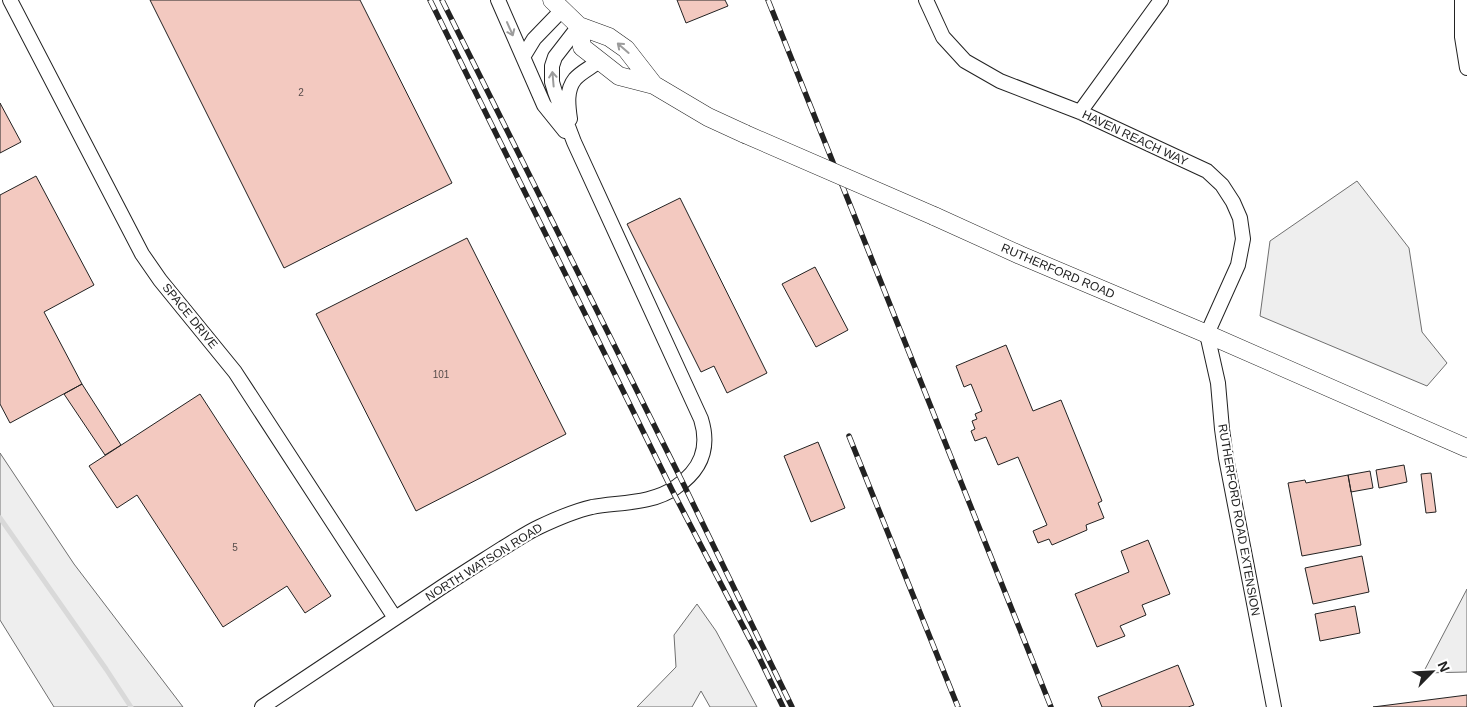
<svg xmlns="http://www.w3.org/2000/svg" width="1467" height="707" viewBox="0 0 1467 707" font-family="Arial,sans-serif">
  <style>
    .green { fill: #eee; stroke: #6f6f6f }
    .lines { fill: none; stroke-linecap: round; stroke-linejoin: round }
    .stream { stroke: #d9d9d9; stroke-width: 5 }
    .building { fill: #f3c9c0; stroke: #222 }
    .minor-casing { stroke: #222; stroke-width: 16 }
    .tertiary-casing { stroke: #222; stroke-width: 19 }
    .minor { stroke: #fff; stroke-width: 14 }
    .tertiary { stroke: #fff; stroke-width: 18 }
    .rail-casing { stroke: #222; stroke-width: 5.5 }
    .rail { stroke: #fff; stroke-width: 4; stroke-dasharray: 11; stroke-linecap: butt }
    .tertiary-bridge-casing { stroke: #222; stroke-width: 19; stroke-linecap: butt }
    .tertiary-bridge { stroke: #fff; stroke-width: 18 }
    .oneway { stroke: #9c9c9c }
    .labels { text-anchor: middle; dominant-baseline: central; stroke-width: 4; stroke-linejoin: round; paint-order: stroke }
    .number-label { font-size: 10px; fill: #564c4a }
    .street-label { font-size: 12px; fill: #222; stroke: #fff }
  </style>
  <rect width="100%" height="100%" fill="#fff"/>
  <!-- green -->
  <path class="green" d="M 1357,181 L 1409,248 L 1422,332 L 1447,363 L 1427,386 L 1260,316 L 1270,241 Z
    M 0,453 L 74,564 L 183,707 L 54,707 L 0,620 Z
    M 1467,589 L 1467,672 L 1423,673 Z
    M 697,604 L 716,631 L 757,707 L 710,707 L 701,691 L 692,707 L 637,707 L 676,667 L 674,635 Z"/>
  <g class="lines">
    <!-- stream -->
    <path class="stream" d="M 0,518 L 106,669 L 131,707"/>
  </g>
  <!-- building -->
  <path class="building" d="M 150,0 L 360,0 L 452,183 L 284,268 Z
    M 677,0 L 725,0 L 728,6 L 686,23 Z
    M 0,103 L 21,142 L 0,153 Z
    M 36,176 L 94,285 L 44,312 L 82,384 L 10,423 L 0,404 L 0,195 Z
    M 680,198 L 767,373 L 727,393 L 714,366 L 701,372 L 627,224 Z
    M 467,238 L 566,434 L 416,511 L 316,314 Z
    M 815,267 L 848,330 L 816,347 L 782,284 Z
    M 1006,345 L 1033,411 L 1061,400 L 1102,501 L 1098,503 L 1104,518 L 1086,525 L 1087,530 L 1052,545 L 1049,539 L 1038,543 L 1033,531 L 1047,525 L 1018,457 L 998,465 L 986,437 L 975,441 L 971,431 L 975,429 L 972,421 L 977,419 L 975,414 L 982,411 L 971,384 L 964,387 L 956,366 Z
    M 82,384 L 121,445 L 105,455 L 64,394 Z
    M 200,394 L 331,596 L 305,613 L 287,586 L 223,627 L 137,495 L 117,508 L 89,466 Z
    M 818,442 L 845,508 L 811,522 L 784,456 Z
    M 1404,465 L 1407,482 L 1379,488 L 1376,470 Z
    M 1370,471 L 1373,488 L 1351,492 L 1348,475 Z
    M 1431,473 L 1436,512 L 1426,513 L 1421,474 Z
    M 1348,475 L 1361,545 L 1302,556 L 1288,483 L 1305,480 L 1306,483 Z
    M 1148,540 L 1170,594 L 1142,605 L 1146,615 L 1120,626 L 1125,636 L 1097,647 L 1075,594 L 1129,572 L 1121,551 Z
    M 1362,556 L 1369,592 L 1313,604 L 1305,568 Z
    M 1355,606 L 1360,633 L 1320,641 L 1315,614 Z
    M 1178,665 L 1194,705 L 1188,707 L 1102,707 L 1098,697 Z
    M 1467,695 L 1467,707 L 1373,707 Z"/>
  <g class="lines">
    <!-- minor casing -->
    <g class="minor-casing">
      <path id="minor" d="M 10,0 L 142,254 L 160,280 L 235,372 L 395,618
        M 498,0 L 544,105 L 565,131
        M 926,0 L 943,37 L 965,61 L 1000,81 L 1080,112 L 1207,171 L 1222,185 L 1233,202 L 1240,218 L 1243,239 L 1238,265 L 1207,334 L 1218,383 L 1222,429 L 1226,458 L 1274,707
        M 1462,0 L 1462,37 L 1467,68
        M 523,57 L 534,39 L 562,10
        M 1080,112 L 1161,0
        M 570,119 C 568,105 566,90 575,79 C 581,72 592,67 599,61
        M 262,707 C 321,668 380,628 439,589 C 460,575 481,562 503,548 C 515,541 526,533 539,527 C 556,519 574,511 592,507 C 619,502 653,504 676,487 C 701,470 710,448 701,419 L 574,142 L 555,92 L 552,82 L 552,66 L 555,57 L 579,26"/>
    </g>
    <!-- tertiary casing -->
    <g class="tertiary-casing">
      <path id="tertiary" d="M 552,0 L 579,26 L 609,37 L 626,49 L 654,85
        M 579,26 L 582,47 L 619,76 L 654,85 L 708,117 L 745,134
        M 934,216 L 1020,255 L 1207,334 L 1467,448"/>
    </g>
    <!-- minor -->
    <use href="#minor" class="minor"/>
    <!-- tertiary -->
    <use href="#tertiary" class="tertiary"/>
    <!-- rail casing -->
    <g class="rail-casing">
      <path id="rail" d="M 430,0 L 672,490 L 757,653 L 783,707
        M 442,0 L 682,481 L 792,707
        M 768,0 L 1051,707
        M 849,436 L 958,707"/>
    </g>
    <!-- rail -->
    <use href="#rail" class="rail"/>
    <!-- tertiary-bridge casing -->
    <g class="tertiary-bridge-casing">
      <path id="tertiary-bridge" d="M 745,134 L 934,216"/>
    </g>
    <!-- tertiary-bridge -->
    <use href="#tertiary-bridge" class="tertiary-bridge"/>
  </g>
  <!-- one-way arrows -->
  <defs><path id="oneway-shaft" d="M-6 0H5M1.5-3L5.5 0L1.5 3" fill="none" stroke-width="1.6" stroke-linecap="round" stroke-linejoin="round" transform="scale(1.25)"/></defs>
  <g class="oneway">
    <use href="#oneway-shaft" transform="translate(510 29) rotate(66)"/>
    <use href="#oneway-shaft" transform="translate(623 48) rotate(-139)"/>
    <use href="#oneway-shaft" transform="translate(553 79) rotate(-95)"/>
  </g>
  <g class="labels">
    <!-- number labels -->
    <g class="number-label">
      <text x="301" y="92">2</text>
      <text x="441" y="374">101</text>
      <text x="235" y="547">5</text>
    </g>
    <!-- street labels -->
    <g class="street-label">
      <text transform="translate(1135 138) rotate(25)">HAVEN REACH WAY</text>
      <text transform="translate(1058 271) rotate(23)">RUTHERFORD ROAD</text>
      <text transform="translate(190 316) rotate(51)">SPACE DRIVE</text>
      <text transform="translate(1239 520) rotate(80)">RUTHERFORD ROAD EXTENSION</text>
      <text transform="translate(484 562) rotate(-32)">NORTH WATSON ROAD</text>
    </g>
  </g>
  <!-- north arrow -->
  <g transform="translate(1432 672) rotate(66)" stroke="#ffffff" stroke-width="4" paint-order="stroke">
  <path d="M0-4L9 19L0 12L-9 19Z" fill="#222222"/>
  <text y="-8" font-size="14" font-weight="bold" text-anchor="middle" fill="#222222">N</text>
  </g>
</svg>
